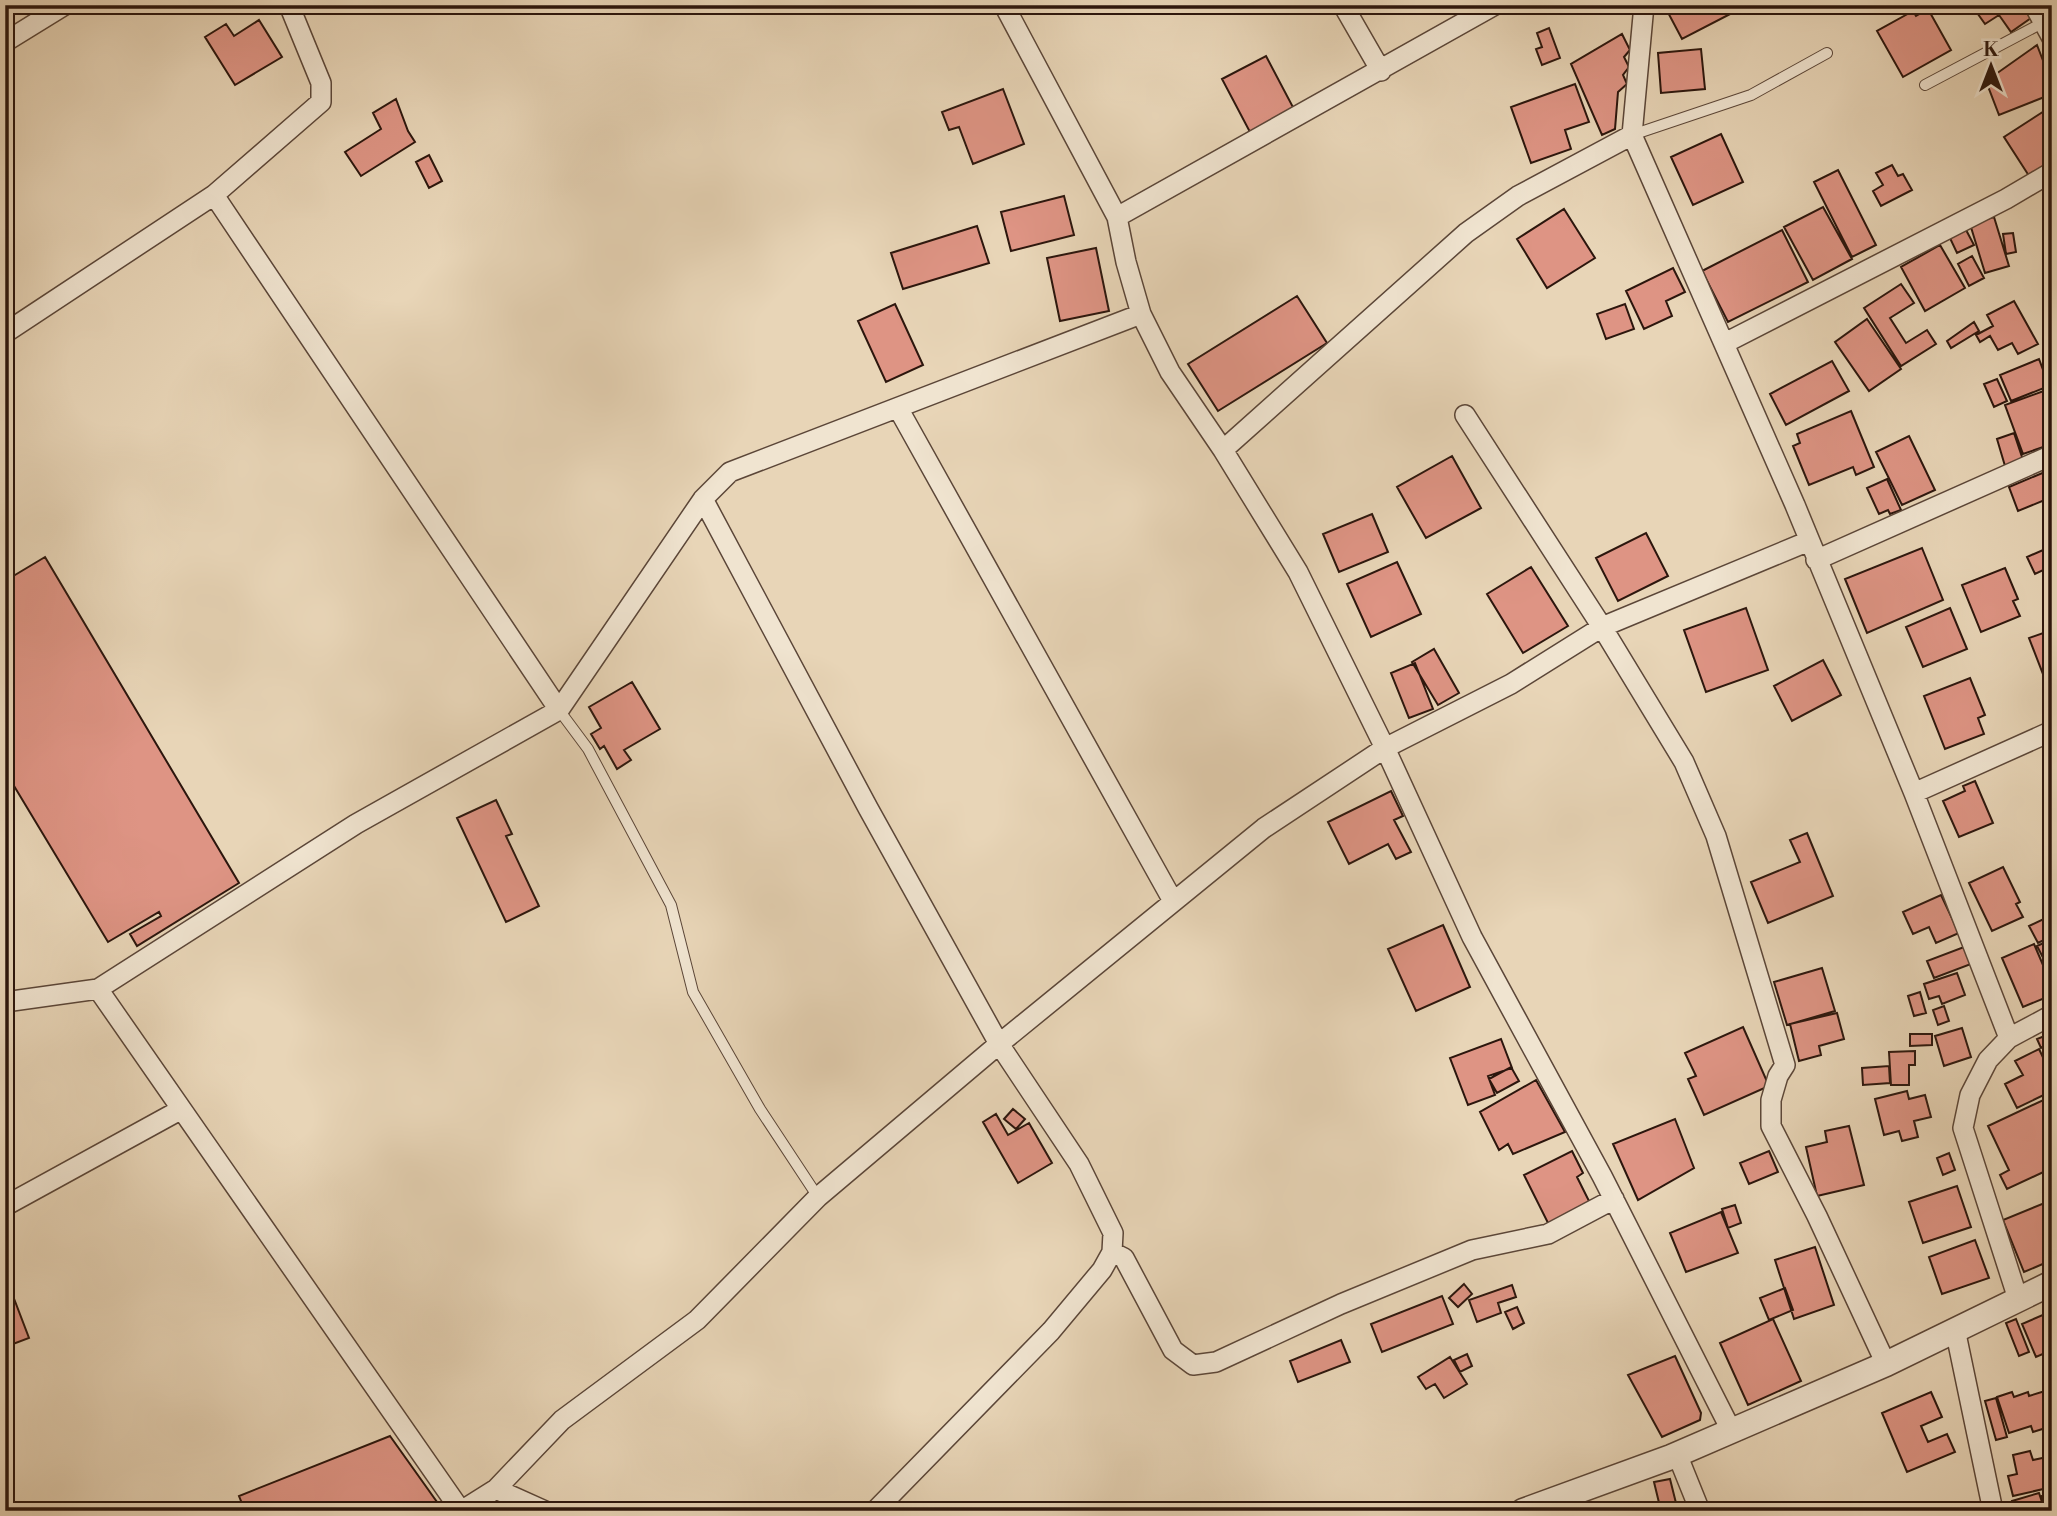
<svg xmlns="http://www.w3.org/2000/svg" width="2057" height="1516" viewBox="0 0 2057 1516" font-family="'Libre Bodoni',serif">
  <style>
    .building { fill: #de9484; stroke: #2c160d; stroke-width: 2 }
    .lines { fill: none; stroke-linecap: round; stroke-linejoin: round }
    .service-casing { stroke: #5b4638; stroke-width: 12 }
    .minor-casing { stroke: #5b4638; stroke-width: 22 }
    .tertiary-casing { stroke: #5b4638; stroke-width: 27 }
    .service { stroke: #f0e4d0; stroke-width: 10 }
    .minor { stroke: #f0e4d0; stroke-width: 19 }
    .tertiary { stroke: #f0e4d0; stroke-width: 24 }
  </style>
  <rect width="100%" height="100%" fill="#e8d5b7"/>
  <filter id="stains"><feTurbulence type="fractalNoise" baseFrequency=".00286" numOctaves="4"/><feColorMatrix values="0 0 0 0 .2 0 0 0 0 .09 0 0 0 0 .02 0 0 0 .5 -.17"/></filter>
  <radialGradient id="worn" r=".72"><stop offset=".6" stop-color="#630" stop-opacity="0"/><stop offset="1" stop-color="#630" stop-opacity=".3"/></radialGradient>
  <!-- building -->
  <path class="building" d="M 1664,5 L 1733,5 L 1736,11 L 1682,39 Z
    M 1975,5 L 2023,5 L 2031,18 L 2011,32 L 1999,15 L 1985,24 L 1973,7 Z
    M 1928,9 L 1951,50 L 1903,77 L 1877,31 L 1913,11 L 1916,16 Z
    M 259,20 L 282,57 L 235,85 L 205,37 L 226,24 L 234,36 Z
    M 1549,28 L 1560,58 L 1542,65 L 1536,49 L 1542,47 L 1537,33 Z
    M 1622,34 L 1630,50 L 1624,57 L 1629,67 L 1623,75 L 1627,84 L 1618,92 L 1615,129 L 1602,135 L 1571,64 Z
    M 2037,45 L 2052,84 L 2052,94 L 1999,115 L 1986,81 Z
    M 1701,49 L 1705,89 L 1661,93 L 1658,53 Z
    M 1266,56 L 1295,111 L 1251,134 L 1222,79 Z
    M 1575,84 L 1589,122 L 1565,130 L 1571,149 L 1531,163 L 1511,107 Z
    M 1003,89 L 1024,144 L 973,164 L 959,127 L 949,130 L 942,112 Z
    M 396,99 L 408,131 L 415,142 L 361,176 L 345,152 L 381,129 L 373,113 Z
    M 2052,106 L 2052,166 L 2031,179 L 2004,137 Z
    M 1721,134 L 1743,182 L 1693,205 L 1671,157 Z
    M 429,155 L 442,181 L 429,188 L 416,162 Z
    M 1892,165 L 1898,176 L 1903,174 L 1912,190 L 1881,206 L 1873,191 L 1883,185 L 1876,173 Z
    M 1838,170 L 1876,245 L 1852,257 L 1814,182 Z
    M 1064,196 L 1074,235 L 1011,251 L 1001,212 Z
    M 1823,207 L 1852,259 L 1813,280 L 1784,227 Z
    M 1564,209 L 1595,258 L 1547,288 L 1517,239 Z
    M 1994,217 L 2009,266 L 1985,273 L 1970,224 Z
    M 977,226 L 989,263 L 903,289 L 891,253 Z
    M 1965,228 L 1974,245 L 1957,253 L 1949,236 Z
    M 1782,230 L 1808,282 L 1728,322 L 1702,271 Z
    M 2013,233 L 2016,252 L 2006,254 L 2003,234 Z
    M 1940,245 L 1965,288 L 1925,311 L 1901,267 Z
    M 1096,248 L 1109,311 L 1060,321 L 1047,258 Z
    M 1972,256 L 1984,278 L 1969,286 L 1958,264 Z
    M 1673,268 L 1685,292 L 1666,301 L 1672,316 L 1644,329 L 1626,291 Z
    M 1901,284 L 1914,303 L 1890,318 L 1906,343 L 1927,330 L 1936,344 L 1901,366 L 1864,308 Z
    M 1297,296 L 1327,343 L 1218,411 L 1188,364 Z
    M 2014,301 L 2038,344 L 2018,354 L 2012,343 L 1998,350 L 1990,336 L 1980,342 L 1976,335 L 1993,326 L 1987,315 Z
    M 895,304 L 923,365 L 886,382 L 858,321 Z
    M 1625,304 L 1634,329 L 1606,339 L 1597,314 Z
    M 1867,319 L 1901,369 L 1869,391 L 1835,342 Z
    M 1974,322 L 1979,331 L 1951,348 L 1947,341 Z
    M 2039,359 L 2049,386 L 2011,401 L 2000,375 Z
    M 1832,361 L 1849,391 L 1786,425 L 1770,394 Z
    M 1997,379 L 2007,401 L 1994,407 L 1984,384 Z
    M 2052,388 L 2052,444 L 2023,454 L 2005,405 Z
    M 1851,411 L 1874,467 L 1856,475 L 1853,467 L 1809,485 L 1793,446 L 1800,443 L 1797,434 Z
    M 2014,433 L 2023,460 L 2005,466 L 1997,439 Z
    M 1909,436 L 1935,490 L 1902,505 L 1876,452 Z
    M 1452,456 L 1481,508 L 1426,538 L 1397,487 Z
    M 2052,469 L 2052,497 L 2018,511 L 2009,487 Z
    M 1887,479 L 1901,510 L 1890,514 L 1888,510 L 1879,514 L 1867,488 Z
    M 1372,514 L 1388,552 L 1339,572 L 1323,534 Z
    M 1646,533 L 1668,576 L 1618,601 L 1596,558 Z
    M 2050,547 L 2052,566 L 2035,574 L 2027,557 Z
    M 1922,548 L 1943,600 L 1867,633 L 1845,579 Z
    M 45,557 L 239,883 L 137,946 L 130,934 L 161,916 L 159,912 L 108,942 L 5,771 L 5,581 Z
    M 1397,562 L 1421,614 L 1371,637 L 1347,584 Z
    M 1531,567 L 1568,626 L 1523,653 L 1487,594 Z
    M 2005,568 L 2018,599 L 2013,601 L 2020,616 L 1981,632 L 1962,585 Z
    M 1746,608 L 1768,670 L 1706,692 L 1684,630 Z
    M 1950,608 L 1967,649 L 1923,667 L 1906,627 Z
    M 2049,631 L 2052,640 L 2052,686 L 2048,687 L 2029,638 Z
    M 1434,649 L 1459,693 L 1438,705 L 1412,662 Z
    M 1823,660 L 1841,695 L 1792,721 L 1774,686 Z
    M 1415,663 L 1433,709 L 1409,718 L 1391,673 Z
    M 1970,678 L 1985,715 L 1978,718 L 1984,734 L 1945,749 L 1924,696 Z
    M 632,682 L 660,729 L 624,750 L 631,760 L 617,769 L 604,746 L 600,749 L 591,734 L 601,728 L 589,707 Z
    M 1975,781 L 1993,823 L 1959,837 L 1943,801 L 1965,791 L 1963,786 Z
    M 1391,791 L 1403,816 L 1394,820 L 1411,852 L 1396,859 L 1388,844 L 1349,864 L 1328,822 Z
    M 496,800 L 512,834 L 506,836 L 539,906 L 506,922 L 457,818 Z
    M 1807,833 L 1833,896 L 1768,923 L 1751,882 L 1800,862 L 1790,840 Z
    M 2003,867 L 2020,902 L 2016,904 L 2023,917 L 1992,931 L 1969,883 Z
    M 1941,895 L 1959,933 L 1936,943 L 1929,927 L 1913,934 L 1903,912 Z
    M 2052,915 L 2052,936 L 2038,943 L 2029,926 Z
    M 1443,925 L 1470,987 L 1416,1011 L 1388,949 Z
    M 2052,939 L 2052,975 L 2037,946 Z
    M 2034,944 L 2052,986 L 2052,995 L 2023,1007 L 2002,958 Z
    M 1964,947 L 1971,964 L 1934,978 L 1927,961 Z
    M 1822,968 L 1835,1011 L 1787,1025 L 1774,982 Z
    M 1957,973 L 1965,995 L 1942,1004 L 1939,996 L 1929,999 L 1924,984 Z
    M 1920,992 L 1926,1013 L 1914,1016 L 1908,996 Z
    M 1944,1006 L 1949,1021 L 1938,1025 L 1933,1010 Z
    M 1837,1013 L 1844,1039 L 1819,1046 L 1821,1055 L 1799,1061 L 1790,1024 Z
    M 1743,1027 L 1769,1086 L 1704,1115 L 1688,1079 L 1696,1076 L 1685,1053 Z
    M 1962,1028 L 1971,1057 L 1944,1066 L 1935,1036 Z
    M 2052,1033 L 2052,1043 L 2041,1048 L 2037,1039 Z
    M 1910,1034 L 1932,1034 L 1932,1045 L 1910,1046 Z
    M 1501,1039 L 1512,1068 L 1488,1076 L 1495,1095 L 1468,1105 L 1450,1058 Z
    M 2052,1048 L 2052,1064 L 2051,1064 L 2044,1053 Z
    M 2039,1049 L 2048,1068 L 2052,1066 L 2052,1091 L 2017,1108 L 2005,1084 L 2023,1075 L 2015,1061 Z
    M 1915,1051 L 1915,1065 L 1909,1065 L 1909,1085 L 1891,1085 L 1889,1052 Z
    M 1889,1066 L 1890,1083 L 1863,1085 L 1862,1068 Z
    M 1511,1067 L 1519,1081 L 1497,1093 L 1489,1079 Z
    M 1536,1080 L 1565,1132 L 1513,1154 L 1508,1144 L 1499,1150 L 1480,1112 Z
    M 1907,1091 L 1909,1099 L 1925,1095 L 1931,1117 L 1914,1121 L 1918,1137 L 1902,1141 L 1899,1131 L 1884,1135 L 1875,1099 Z
    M 2052,1096 L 2052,1168 L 2007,1189 L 2000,1175 L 2009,1170 L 1988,1126 Z
    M 1013,1109 L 1025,1119 L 1016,1129 L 1004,1119 Z
    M 996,1114 L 1008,1135 L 1029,1123 L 1052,1163 L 1018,1183 L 983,1122 Z
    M 1675,1119 L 1694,1168 L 1638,1200 L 1613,1144 Z
    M 1849,1126 L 1864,1185 L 1817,1196 L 1806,1147 L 1827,1142 L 1825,1131 Z
    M 1572,1151 L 1583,1173 L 1577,1177 L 1591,1205 L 1550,1227 L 1524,1175 Z
    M 1769,1151 L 1778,1172 L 1749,1184 L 1740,1163 Z
    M 1949,1153 L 1955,1170 L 1943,1175 L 1937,1158 Z
    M 1957,1186 L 1971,1227 L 1923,1243 L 1909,1202 Z
    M 2047,1202 L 2052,1215 L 2052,1260 L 2024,1272 L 2003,1220 Z
    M 1735,1205 L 1741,1223 L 1728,1228 L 1722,1209 Z
    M 1721,1212 L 1738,1253 L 1686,1272 L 1670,1233 Z
    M 1975,1240 L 1989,1278 L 1942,1294 L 1929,1257 Z
    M 1815,1247 L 1834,1305 L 1794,1319 L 1775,1260 Z
    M 5,1275 L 29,1338 L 5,1347 Z
    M 1464,1284 L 1472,1294 L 1458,1307 L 1449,1298 Z
    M 1512,1285 L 1516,1297 L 1498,1303 L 1501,1313 L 1477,1322 L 1469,1300 Z
    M 1785,1288 L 1793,1310 L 1769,1320 L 1760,1298 Z
    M 1442,1296 L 1453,1324 L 1382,1352 L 1371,1324 Z
    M 1517,1307 L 1524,1323 L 1513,1329 L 1505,1312 Z
    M 2052,1311 L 2052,1350 L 2036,1357 L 2022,1324 Z
    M 1773,1319 L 1801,1381 L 1748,1405 L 1720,1343 Z
    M 2016,1319 L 2029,1352 L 2019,1356 L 2006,1323 Z
    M 1341,1340 L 1350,1362 L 1298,1382 L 1290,1361 Z
    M 1467,1354 L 1472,1366 L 1460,1372 L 1454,1360 Z
    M 1675,1356 L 1701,1413 L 1700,1420 L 1662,1437 L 1628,1375 Z
    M 1450,1357 L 1467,1384 L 1444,1398 L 1435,1384 L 1426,1389 L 1418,1377 Z
    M 2045,1391 L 2052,1412 L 2052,1426 L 2033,1432 L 2031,1426 L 2009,1433 L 1997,1397 L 2012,1392 L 2014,1397 L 2028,1392 L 2029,1396 Z
    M 1931,1392 L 1942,1417 L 1921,1426 L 1928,1442 L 1947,1434 L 1955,1452 L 1907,1472 L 1882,1413 Z
    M 1996,1398 L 2007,1437 L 1996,1440 L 1985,1401 Z
    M 390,1436 L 442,1509 L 245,1511 L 239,1496 Z
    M 2052,1443 L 2052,1487 L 2013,1496 L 2008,1476 L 2017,1474 L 2013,1455 L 2030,1451 L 2033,1460 L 2047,1457 L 2044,1445 Z
    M 1670,1479 L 1677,1507 L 1661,1511 L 1654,1482 Z
    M 2039,1493 L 2045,1511 L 2014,1511 L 2012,1501 Z
    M 2052,1493 L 2052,1511 L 2047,1511 L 2042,1496 Z
    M 1608,1505 L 1608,1511 L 1576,1511 L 1576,1508 Z"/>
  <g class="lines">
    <!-- service casing -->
    <g class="service-casing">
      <path id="service" d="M 1925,85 L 2044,22
        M 1632,135 L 1751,95 L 1827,53
        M 559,710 L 588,749 L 671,905 L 693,992 L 760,1109 L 818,1197"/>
    </g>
    <!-- minor casing -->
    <g class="minor-casing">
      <path id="minor" d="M 1004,5 L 1117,217 L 1126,262 L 1141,314 L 1170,372 L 1223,450 L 1298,572 L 1385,748 L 1472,937 L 1602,1176 L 1731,1430
        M 1343,5 L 1381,71
        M 1644,5 L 1632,135 L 1795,505 L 1914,793 L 2009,1038 L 1988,1060 L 1970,1095 L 1963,1128 L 2018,1299
        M 2034,5 L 2052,38
        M 5,42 L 65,5
        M 214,195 L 559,710
        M 1117,217 L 1495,5
        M 5,333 L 214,195 L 321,102 L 321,83 L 289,5
        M 1725,343 L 2006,199 L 2052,172
        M 898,408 L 1173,901
        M 1465,415 L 1602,627 L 1809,541
        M 1223,450 L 1466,233 L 1518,196 L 1632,135
        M 703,499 L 868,808 L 999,1044 L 1079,1164 L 1113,1233 L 1112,1252 L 1102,1270 L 1051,1331 L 875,1511
        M 1816,560 L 2052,455
        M 1914,793 L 2052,731
        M 98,989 L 461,1511
        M 5,1002 L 98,989 L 356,824 L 559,710 L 703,499 L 730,472 L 1141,314
        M 2009,1038 L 2052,1015
        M 5,1206 L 180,1110
        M 1112,1252 L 1124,1258 L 1173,1350 L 1193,1365 L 1216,1362 L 1341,1304 L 1472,1250 L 1548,1234 L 1614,1199
        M 1955,1329 L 1993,1511
        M 1677,1454 L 1700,1511
        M 496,1489 L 545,1511
        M 461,1511 L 496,1489 L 562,1420 L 697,1320 L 818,1197 L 999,1044 L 1264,828 L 1385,748 L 1511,684 L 1602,627 L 1684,762 L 1716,836 L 1785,1065 L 1778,1076 L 1771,1100 L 1771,1126 L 1817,1216 L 1886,1364"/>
    </g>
    <!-- tertiary casing -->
    <g class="tertiary-casing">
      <path id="tertiary" d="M 1523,1511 L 1671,1457 L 1886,1364 L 2052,1283"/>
    </g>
    <!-- service -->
    <use href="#service" class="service"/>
    <!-- minor -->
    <use href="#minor" class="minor"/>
    <!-- tertiary -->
    <use href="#tertiary" class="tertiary"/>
  </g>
  <!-- margin -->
  <rect width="2057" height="1516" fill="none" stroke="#e8d5b7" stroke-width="28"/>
  <rect x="7" y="7" width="2043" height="1502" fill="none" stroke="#2c160d" stroke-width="3.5"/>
  <rect x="14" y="14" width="2029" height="1488" fill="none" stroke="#2c160d" stroke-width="2"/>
  <!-- north arrow -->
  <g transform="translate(1991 66)" stroke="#f0e4d0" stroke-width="5" paint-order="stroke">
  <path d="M0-5L12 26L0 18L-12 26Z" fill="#2c160d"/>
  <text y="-10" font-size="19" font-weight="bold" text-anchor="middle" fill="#2c160d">K</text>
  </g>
  <rect width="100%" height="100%" filter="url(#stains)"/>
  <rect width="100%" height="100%" fill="url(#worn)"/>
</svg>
